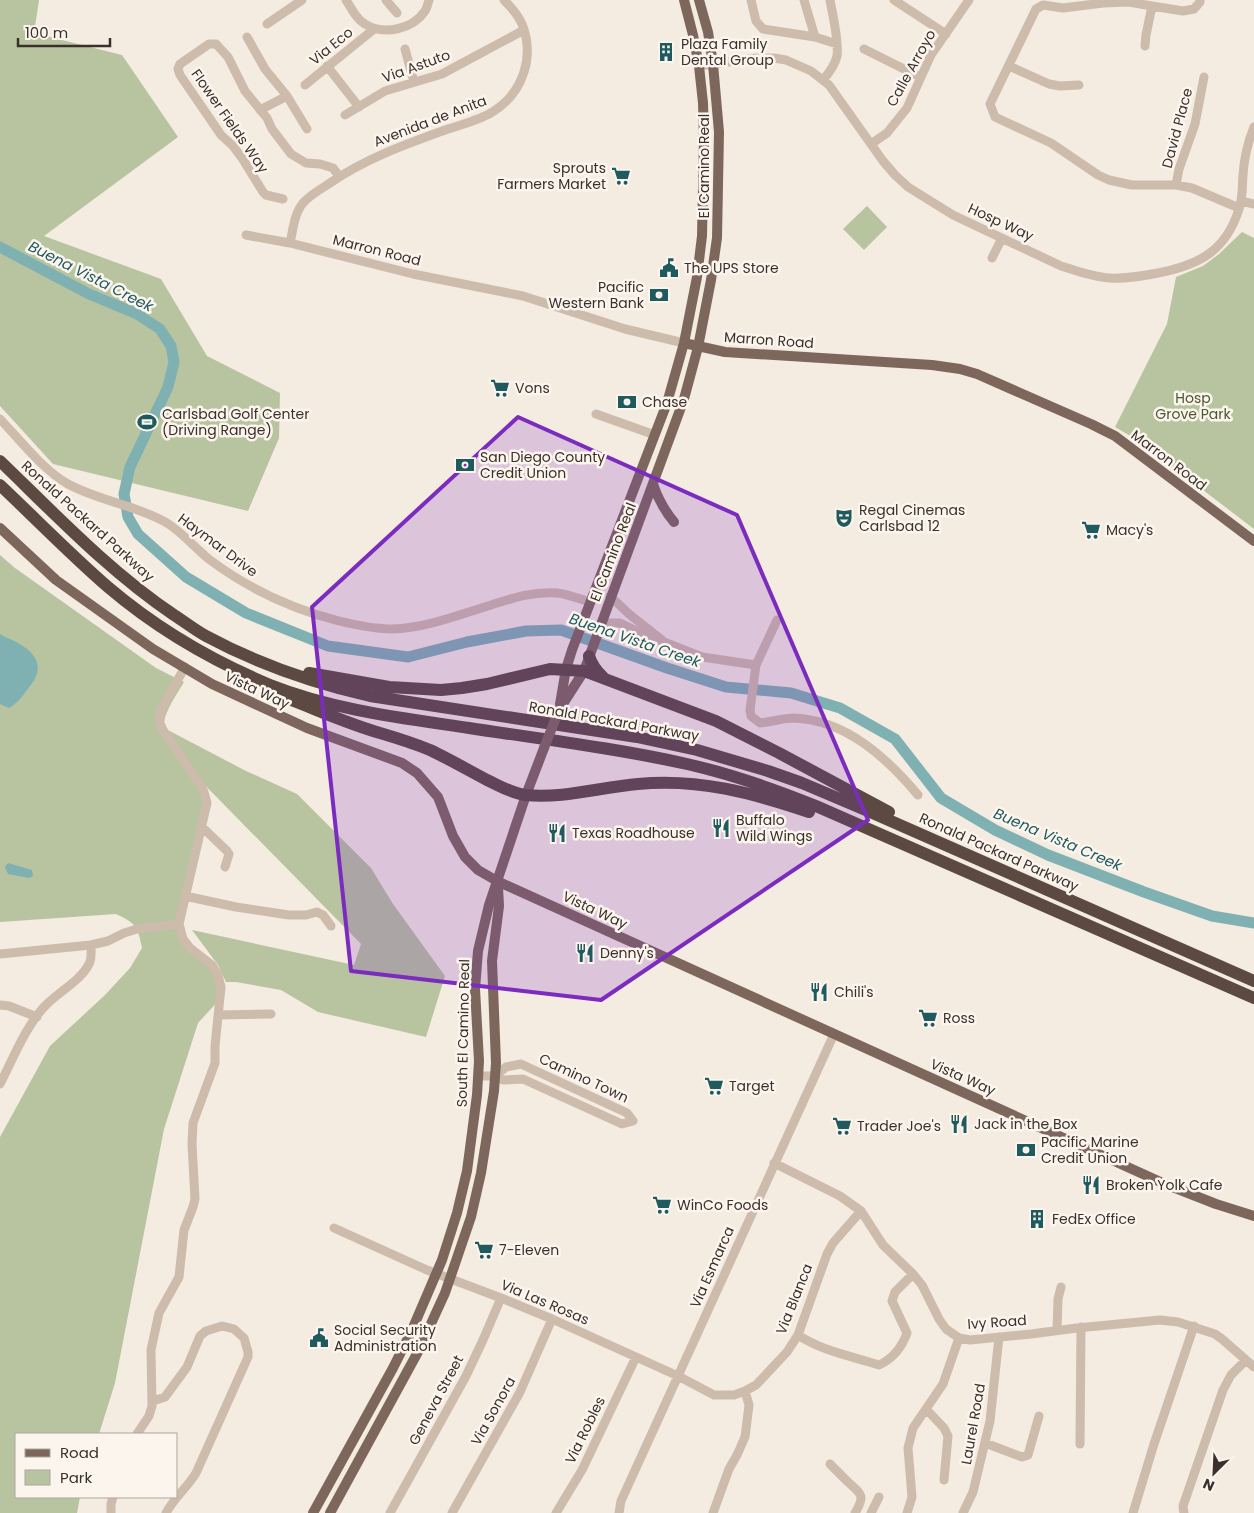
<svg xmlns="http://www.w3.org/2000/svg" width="1254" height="1513" viewBox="0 0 1254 1513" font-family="Poppins,sans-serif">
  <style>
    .green { fill: #b8c4a0 }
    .water { fill: #7fb0b2 }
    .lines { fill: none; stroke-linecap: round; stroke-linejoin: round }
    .river { stroke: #7fb0b2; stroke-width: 11 }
    .minor { stroke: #cdbbac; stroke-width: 9 }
    .major { stroke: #7d675c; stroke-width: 10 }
    .highway { stroke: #5c4a42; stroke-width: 12 }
    .major-bridge { stroke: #7d675c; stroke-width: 10 }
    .marked { fill: #7b2cbf; fill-opacity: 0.2; stroke: #7b2cbf; stroke-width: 4; stroke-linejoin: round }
    .labels { text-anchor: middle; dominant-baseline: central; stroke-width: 5; stroke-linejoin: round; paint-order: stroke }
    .poi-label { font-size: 14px; fill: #3b302b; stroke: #fbf5ee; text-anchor: start }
    .street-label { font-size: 14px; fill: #3b302b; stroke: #fbf5ee }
    .park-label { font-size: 14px; fill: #4a5a2e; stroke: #fbf5ee }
    .water-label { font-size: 15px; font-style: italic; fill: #1f5a5e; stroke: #fbf5ee }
  </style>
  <rect width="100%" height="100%" fill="#f4ebe1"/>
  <!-- green -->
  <path class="green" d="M 0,0 L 39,0 L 34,33 L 122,55 L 178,137 L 44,236 L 161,279 L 207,356 L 280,393 L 279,438 L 248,511 L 53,464 L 0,406 Z
    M 867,206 L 887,227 L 864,250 L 843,229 Z
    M 1242,232 L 1254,238 L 1254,529 L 1139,441 L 1115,427 L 1167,324 L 1176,277 L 1203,266 L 1219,254 Z
    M 0,555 L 15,568 L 156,668 L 184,682 C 177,694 162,715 164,728 L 246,771 L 297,794 L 371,868 L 393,904 L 445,976 L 426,1037 L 318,1012 L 281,990 L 236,982 L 226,982 L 218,965 L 192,930 L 354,965 L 361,944 L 192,772 L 206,797 L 180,931 L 215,969 L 220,999 L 198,1023 L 164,1129 L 115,1383 L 99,1434 L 16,1434 L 16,1497 L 80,1497 L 77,1513 L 0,1513 L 0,1137 L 50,1046 L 105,995 L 130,968 L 142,948 C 138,927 136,923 116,914 L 0,922 Z"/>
  <!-- water -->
  <path class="water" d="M 0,634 C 5,638 12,639 18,643 C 37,654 45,667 30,686 C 24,694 18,703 9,708 L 0,704 Z
    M 8,863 L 32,870 L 33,876 L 29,878 L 8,874 L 5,867 Z"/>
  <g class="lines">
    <!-- river -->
    <path class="river" d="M 0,247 L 89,294 L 137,314 L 160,329 L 171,346 L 174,362 L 168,387 L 130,467 L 124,494 L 128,517 L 138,534 L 186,577 L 246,613 L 328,646 L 408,657 L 467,642 L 526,631 L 561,630 L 667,668 L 726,687 L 791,693 L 840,708 L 895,739 L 941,798 L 995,830 L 1048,855 L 1144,892 L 1212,916 L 1254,923"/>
    <!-- minor -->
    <path class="minor" d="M 346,0 C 352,9 356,19 365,24 C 384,36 413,29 425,11 C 427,8 428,3 429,0
      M 386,0 L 397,13
      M 751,0 L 756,21 L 763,29 L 815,37 L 804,0
      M 894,0 L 946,34
      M 1152,6 L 1129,2 L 1103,3 L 1063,8 L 1043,5 L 1036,9 L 990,104 L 995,117 L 1051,143 L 1098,175 L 1109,180 L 1132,185 L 1176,185 L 1192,188 L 1239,208
      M 267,24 L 302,0
      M 247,37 L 265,69 L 287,96 L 307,129
      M 815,37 L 837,44
      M 1145,46 L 1146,35 L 1152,6 L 1183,11 L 1194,9 L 1200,2 L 1200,0
      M 405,49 L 414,82
      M 864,49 L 920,77
      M 327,66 L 359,107
      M 699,66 L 757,58 L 774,58 L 786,60 L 811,71 L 829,85 L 883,161 L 895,175 L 908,187 L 953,215 L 1061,266 C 1077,271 1093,277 1109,278 C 1126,279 1142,276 1158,273 C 1199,265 1226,251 1239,209 C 1243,198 1242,186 1243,175 C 1244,158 1248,142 1254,127
      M 1009,66 L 1049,84 L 1060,86 L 1079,85
      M 823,80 C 829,73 835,65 837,56 C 839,40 833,17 830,0
      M 305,85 L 374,29
      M 260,110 L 287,96
      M 345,115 L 385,91 L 442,74 L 524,30
      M 871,144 L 887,133 L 907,108 L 931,55 L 969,0
      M 1176,185 L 1179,169 L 1195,124 L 1204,77
      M 283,199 L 266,195 L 263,192 L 242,158 L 233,146 L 221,135 L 180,75 L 178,69 L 180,64 L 209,44 L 216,44 L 228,57 L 245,91 L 267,118 L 272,129 L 291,154 L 306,163 L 320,164 L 333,168 L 339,176
      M 1241,201 L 1254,204
      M 246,235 L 290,243 L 413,274 L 523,296 L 625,329 L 684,343
      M 290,243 C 293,230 294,214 303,203 C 309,196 319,190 327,185 C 364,159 406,144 448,129 C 463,124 481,120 494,111 C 523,92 535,57 522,24 C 518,15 511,7 504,0
      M 992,258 L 1002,238
      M 596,414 L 655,435
      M 0,419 C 20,440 43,470 68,484 C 99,501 136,505 167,523 C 183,533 195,548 210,560 C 249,589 292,609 339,621 C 356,625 374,629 392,629 C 426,628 458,615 491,605 C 513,598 534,591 557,593 C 568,594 579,599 590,602
      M 610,596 L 629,614 L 662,640
      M 777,620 L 756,665 L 750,710 L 751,716 L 760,723 C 772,722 783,718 794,718 C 846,720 887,758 918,795
      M 601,623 L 620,623 L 651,638 L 664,642 L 702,657 L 756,665
      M 201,826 L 227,851 L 229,854 L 225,867
      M 185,896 L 236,907 L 289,915 L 306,915 L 317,912 L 323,915 L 331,926
      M 0,954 L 91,945 L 108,941 L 124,933 L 137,929 L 179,924
      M 0,1005 L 9,1006 L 37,1017
      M 219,1015 L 271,1014
      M 478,1076 L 495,1076 L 503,1080 L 523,1079 L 622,1124 L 633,1121 L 627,1113 L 521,1064 L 506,1067 L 495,1076
      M 0,1084 C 13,1059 27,1023 47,1004 C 59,992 82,979 89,964 C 92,959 91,952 91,945
      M 774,1163 L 840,1196 L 861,1211 L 883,1245 L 913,1274 L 922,1285 L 939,1319 L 946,1329 L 959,1338 L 970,1340 L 1031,1334 L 1077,1328 L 1160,1320 L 1178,1322 L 1215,1334 L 1222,1339 L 1254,1367
      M 334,1228 L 427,1270 L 501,1298 L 552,1319 L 678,1376 L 714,1395 L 734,1395 L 745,1391 L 756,1385 L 787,1352 L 798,1335 L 827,1254 L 833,1243 L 861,1211
      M 1057,1330 L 1058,1299 L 1061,1287
      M 798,1335 C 822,1351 851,1356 879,1365 C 892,1359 902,1347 907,1333 L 892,1301 L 895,1292 L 913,1274
      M 153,1401 L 165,1397 L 187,1367 L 200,1336 L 206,1331 L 222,1326 L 234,1329 L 244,1338 L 248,1352 L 248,1357 L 196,1473 C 187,1488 174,1498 166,1513
      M 926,1409 L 944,1428 L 948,1436 L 944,1480
      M 137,1434 L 149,1416 L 152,1406 L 151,1350 L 159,1313 L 179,1277 L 184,1230 L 193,1207 L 195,1199 L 192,1144 L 193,1123 L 215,1063 L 215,1046 L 221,987 L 218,975 L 212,965 L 190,948 L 183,939 L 179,924 L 207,803 L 204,792 L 200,784 L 163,730 L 160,723 L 160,711 L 185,667
      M 985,1443 L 1022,1457 L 1028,1455 L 1039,1416
      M 1080,1444 L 1081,1327
      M 830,1464 C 836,1470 842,1476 848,1482 C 861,1494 866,1495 855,1513
      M 111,1513 L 111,1504 L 113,1497
      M 390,1513 L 466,1376 L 483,1340 L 501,1298
      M 452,1513 L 520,1392 L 552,1319
      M 556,1513 L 582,1470 L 636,1357
      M 619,1513 L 621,1501 L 834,1034
      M 713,1513 L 729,1469 L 737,1455 L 745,1437 L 749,1405 L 745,1391
      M 871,1513 L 879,1497
      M 907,1513 L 912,1497 L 908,1448 L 913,1428 L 943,1384 L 959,1338
      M 963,1513 L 973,1492 L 990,1421 L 999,1337
      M 1133,1513 L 1154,1444 L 1194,1326
      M 1184,1513 L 1183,1506 L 1223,1390 L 1231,1375 L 1246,1360"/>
    <!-- major -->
    <path class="major" d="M 684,343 L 725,352 L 932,365 L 960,369 L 977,374 L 1091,424 L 1115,436 L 1254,541
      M 653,484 C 658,499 664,510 674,522
      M 0,528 L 56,580 L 153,649 L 212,684 L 307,728 L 402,763 L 417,773 L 438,797 L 453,836 L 465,857 L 478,870 L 497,881 L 1165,1184 L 1216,1204 L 1254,1216
      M 560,704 L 566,669 L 572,650 L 667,403 L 684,343 L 697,277 L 702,236 L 704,139 L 703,103 L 699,66 L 693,35 L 684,0
      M 559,710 L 584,671 L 684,399 L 698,347 L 711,280 L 717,238 L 719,132 L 713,64 L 708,32 L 699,0
      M 313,1513 L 393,1368 L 412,1330 L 442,1260 L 457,1213 L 467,1171 L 477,1095 L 479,1061 L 475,989 L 478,951 L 489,905 L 526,795 L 544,748
      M 330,1513 L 419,1350 L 445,1293 L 471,1217 L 481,1173 L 494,1091 L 496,1063 L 492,961 L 499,906 L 498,887"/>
    <!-- highway -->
    <path class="highway" d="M 0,461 C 56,515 110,572 174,615 C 185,622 195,630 206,636 C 258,664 313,683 370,696 L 637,737 L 697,750 L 768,771 L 802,783 L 868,811 L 1254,981
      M 0,485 C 36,519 71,555 108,587 C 156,628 213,661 270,685 C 333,710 402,718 469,728 C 541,739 615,748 687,764 C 731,774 774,789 816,806 L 1254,998
      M 589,656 C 592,665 596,671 603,677
      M 309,673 L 389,687 L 441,690 L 462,688 L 487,684 L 550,669 L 584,671 L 716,721 L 779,753 L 889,812
      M 291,700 C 320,711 349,724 380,733 C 397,738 413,743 430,750 C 449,759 468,770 487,780 C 500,786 511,793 525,795 C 563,799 601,787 638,784 C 698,778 753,793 809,812"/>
    <!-- major-bridge -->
    <path class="major-bridge" d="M 544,748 L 559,710"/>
  </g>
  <!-- marked area -->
  <path class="marked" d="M 518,417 L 737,515 L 868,820 L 601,1000 L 351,971 L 312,607 Z"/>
  <!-- icons -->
  <defs>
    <g id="building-bare" transform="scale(1.5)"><path d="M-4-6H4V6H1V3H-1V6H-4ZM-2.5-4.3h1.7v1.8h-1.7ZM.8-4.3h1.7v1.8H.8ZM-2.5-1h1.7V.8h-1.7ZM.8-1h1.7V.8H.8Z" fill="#1f5a5e" stroke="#fbf5ee" stroke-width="2.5" paint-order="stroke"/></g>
    <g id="supermarket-bare" transform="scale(1.5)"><path d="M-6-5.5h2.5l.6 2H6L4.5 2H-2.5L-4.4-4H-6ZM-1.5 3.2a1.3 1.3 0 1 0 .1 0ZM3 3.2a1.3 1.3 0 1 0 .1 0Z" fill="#1f5a5e" stroke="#fbf5ee" stroke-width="2.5" paint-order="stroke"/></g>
    <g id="civic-bare" transform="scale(1.5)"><path d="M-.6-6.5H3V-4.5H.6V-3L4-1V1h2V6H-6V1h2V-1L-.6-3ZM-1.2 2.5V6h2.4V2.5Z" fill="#1f5a5e" stroke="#fbf5ee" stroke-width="2.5" paint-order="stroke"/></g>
    <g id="bank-bare" transform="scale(1.5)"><path d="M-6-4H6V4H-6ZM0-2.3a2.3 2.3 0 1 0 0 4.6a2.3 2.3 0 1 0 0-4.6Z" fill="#1f5a5e" stroke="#fbf5ee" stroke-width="2.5" paint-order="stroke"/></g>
    <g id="stadium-bare" transform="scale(1.5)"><path d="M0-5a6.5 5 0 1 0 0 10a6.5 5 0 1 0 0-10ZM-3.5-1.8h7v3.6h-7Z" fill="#1f5a5e" stroke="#fbf5ee" stroke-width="2.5" paint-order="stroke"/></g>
    <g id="theatre-bare" transform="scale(1.5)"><path d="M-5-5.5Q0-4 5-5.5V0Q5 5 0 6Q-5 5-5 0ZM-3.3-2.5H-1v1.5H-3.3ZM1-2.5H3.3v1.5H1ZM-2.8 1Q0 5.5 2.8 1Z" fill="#1f5a5e" stroke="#fbf5ee" stroke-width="2.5" paint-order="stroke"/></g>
    <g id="restaurant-bare" transform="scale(1.5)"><path d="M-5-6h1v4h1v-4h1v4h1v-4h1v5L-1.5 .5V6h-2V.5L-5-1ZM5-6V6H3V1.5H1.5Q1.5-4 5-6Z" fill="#1f5a5e" stroke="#fbf5ee" stroke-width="2.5" paint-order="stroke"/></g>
  </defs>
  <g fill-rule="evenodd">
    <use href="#building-bare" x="666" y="52"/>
    <use href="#supermarket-bare" x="621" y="176"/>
    <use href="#civic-bare" x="669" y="268"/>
    <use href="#bank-bare" x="659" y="295"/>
    <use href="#supermarket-bare" x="500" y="388"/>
    <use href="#bank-bare" x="627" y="402"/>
    <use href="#stadium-bare" x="147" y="422"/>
    <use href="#bank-bare" x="465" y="465"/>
    <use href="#theatre-bare" x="844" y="518"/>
    <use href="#supermarket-bare" x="1091" y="530"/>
    <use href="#restaurant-bare" x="721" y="828"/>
    <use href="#restaurant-bare" x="557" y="833"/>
    <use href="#restaurant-bare" x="585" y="953"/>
    <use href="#restaurant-bare" x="819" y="992"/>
    <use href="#supermarket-bare" x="928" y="1018"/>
    <use href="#supermarket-bare" x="714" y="1086"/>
    <use href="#restaurant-bare" x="959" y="1124"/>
    <use href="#supermarket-bare" x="842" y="1126"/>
    <use href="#bank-bare" x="1026" y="1150"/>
    <use href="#restaurant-bare" x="1091" y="1185"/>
    <use href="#supermarket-bare" x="662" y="1205"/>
    <use href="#building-bare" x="1037" y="1219"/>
    <use href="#supermarket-bare" x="484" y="1250"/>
    <use href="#civic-bare" x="319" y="1338"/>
  </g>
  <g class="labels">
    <!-- poi labels -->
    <g class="poi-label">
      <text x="681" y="44">Plaza Family<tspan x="681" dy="16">Dental Group</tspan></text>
      <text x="606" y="168" text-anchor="end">Sprouts<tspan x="606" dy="16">Farmers Market</tspan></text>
      <text x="684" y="268">The UPS Store</text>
      <text x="644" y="287" text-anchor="end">Pacific<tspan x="644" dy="16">Western Bank</tspan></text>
      <text x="515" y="388">Vons</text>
      <text x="642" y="402">Chase</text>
      <text x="162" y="414">Carlsbad Golf Center<tspan x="162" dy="16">(Driving Range)</tspan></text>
      <text x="480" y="457">San Diego County<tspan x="480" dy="16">Credit Union</tspan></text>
      <text x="859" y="510">Regal Cinemas<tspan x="859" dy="16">Carlsbad 12</tspan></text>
      <text x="1106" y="530">Macy's</text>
      <text x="736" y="820">Buffalo<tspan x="736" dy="16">Wild Wings</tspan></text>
      <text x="572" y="833">Texas Roadhouse</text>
      <text x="600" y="953">Denny's</text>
      <text x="834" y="992">Chili's</text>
      <text x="943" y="1018">Ross</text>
      <text x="729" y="1086">Target</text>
      <text x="974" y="1124">Jack in the Box</text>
      <text x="857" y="1126">Trader Joe's</text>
      <text x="1041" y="1142">Pacific Marine<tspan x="1041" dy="16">Credit Union</tspan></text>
      <text x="1106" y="1185">Broken Yolk Cafe</text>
      <text x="677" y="1205">WinCo Foods</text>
      <text x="1052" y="1219">FedEx Office</text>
      <text x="499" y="1250">7-Eleven</text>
      <text x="334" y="1330">Social Security<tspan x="334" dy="16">Administration</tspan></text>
    </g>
    <!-- street labels -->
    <g class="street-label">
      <text transform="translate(331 46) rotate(-39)">Via Eco</text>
      <text transform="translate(416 66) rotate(-20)">Via Astuto</text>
      <text transform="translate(911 68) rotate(-61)">Calle Arroyo</text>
      <text transform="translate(230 121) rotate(55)">Flower Fields Way</text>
      <text transform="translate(430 121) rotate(-21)">Avenida de Anita</text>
      <text transform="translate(1177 128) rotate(-75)">David Place</text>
      <text transform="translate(704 166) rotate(-90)">El Camino Real</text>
      <text transform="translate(1001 222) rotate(25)">Hosp Way</text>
      <text transform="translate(377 250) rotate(14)">Marron Road</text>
      <text transform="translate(769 340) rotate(4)">Marron Road</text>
      <text transform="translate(1169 460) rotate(37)">Marron Road</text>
      <text transform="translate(88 521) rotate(42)">Ronald Packard Parkway</text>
      <text transform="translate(218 545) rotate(37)">Haymar Drive</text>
      <text transform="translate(613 552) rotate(-69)">El Camino Real</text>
      <text transform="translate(257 690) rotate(25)">Vista Way</text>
      <text transform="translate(614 721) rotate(10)">Ronald Packard Parkway</text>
      <text transform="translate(999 852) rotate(24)">Ronald Packard Parkway</text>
      <text transform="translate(595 910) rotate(25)">Vista Way</text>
      <text transform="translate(463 1033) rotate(-89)">South El Camino Real</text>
      <text transform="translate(963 1077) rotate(24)">Vista Way</text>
      <text transform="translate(584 1078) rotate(25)">Camino Town</text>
      <text transform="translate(712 1267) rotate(-66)">Via Esmarca</text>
      <text transform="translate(794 1299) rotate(-68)">Via Blanca</text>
      <text transform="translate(545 1302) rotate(23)">Via Las Rosas</text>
      <text transform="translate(997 1322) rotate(-4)">Ivy Road</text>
      <text transform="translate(436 1400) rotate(-62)">Geneva Street</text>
      <text transform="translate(493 1411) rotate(-61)">Via Sonora</text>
      <text transform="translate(973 1424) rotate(-80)">Laurel Road</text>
      <text transform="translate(585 1430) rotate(-64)">Via Robles</text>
    </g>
    <!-- park labels -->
    <g class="park-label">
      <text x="1193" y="398">Hosp<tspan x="1193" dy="16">Grove Park</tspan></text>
    </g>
    <!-- water labels -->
    <g class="water-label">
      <text transform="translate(91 276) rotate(27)">Buena Vista Creek</text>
      <text transform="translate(635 640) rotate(19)">Buena Vista Creek</text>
      <text transform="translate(1058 839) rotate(23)">Buena Vista Creek</text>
    </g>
  </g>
  <!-- legend -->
  <rect x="15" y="1433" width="162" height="65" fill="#fbf5ee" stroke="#aea6a0"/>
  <rect x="25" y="1449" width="25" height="8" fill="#7d675c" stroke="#aea6a0"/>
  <text x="60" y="1458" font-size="15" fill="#3b302b">Road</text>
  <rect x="25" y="1470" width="25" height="15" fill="#b8c4a0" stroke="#aea6a0"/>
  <text x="60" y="1483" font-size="15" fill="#3b302b">Park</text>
  <!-- north arrow -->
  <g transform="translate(1214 1473) rotate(204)" stroke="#fbf5ee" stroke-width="4" paint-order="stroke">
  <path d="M0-4L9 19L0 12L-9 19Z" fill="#3b302b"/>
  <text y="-8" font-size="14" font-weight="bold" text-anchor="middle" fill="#3b302b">N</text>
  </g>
  <!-- scale -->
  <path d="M18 38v8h92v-8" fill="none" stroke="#3b302b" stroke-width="2.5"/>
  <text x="25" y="38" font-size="15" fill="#3b302b" stroke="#fbf5ee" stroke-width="4" paint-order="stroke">100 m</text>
</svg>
